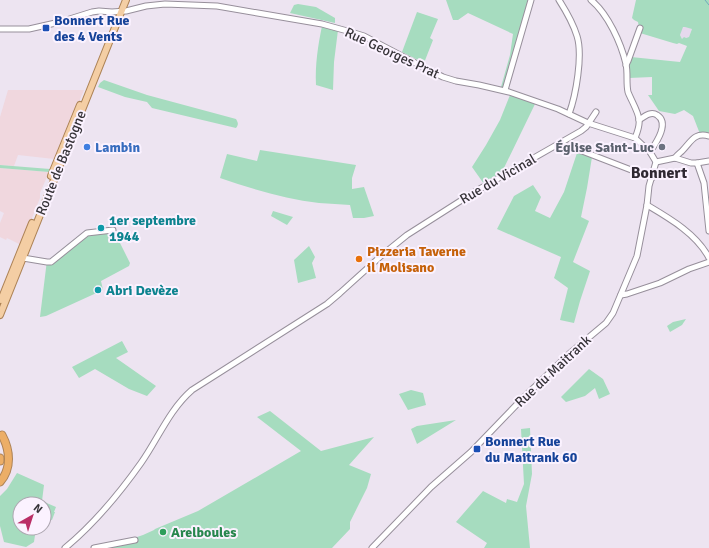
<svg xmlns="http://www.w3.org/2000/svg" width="709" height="548" viewBox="0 0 709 548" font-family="Signika,sans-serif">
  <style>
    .commercial { fill: #f0d7de }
    .built { fill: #e6d9ed }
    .green { fill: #a6dcbf; fill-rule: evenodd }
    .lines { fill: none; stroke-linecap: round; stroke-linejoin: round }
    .stream { stroke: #70aabb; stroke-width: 1 }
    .minor-casing { stroke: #978f9b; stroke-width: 7 }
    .major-casing { stroke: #ad8357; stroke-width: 8 }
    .highway-casing { stroke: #ad8357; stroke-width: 9 }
    .minor { stroke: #fff; stroke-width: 5 }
    .major { stroke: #f4cea4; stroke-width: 6 }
    .highway { stroke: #ecae67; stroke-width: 7 }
    .transit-dot { fill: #1a4fb4; stroke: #fbf2ff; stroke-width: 1.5 }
    .shop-dot { fill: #3f7fe0; stroke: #fbf2ff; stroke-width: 1.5 }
    .worship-dot { fill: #6b7280; stroke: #fbf2ff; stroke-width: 1.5 }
    .culture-dot { fill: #0f9aa8; stroke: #fbf2ff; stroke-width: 1.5 }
    .food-dot { fill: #e8710a; stroke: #fbf2ff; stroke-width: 1.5 }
    .leisure-dot { fill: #2e9e5b; stroke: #fbf2ff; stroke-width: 1.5 }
    .labels { text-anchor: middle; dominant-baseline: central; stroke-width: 4; stroke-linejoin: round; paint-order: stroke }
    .transit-label { font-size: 14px; font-weight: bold; fill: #164399; stroke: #fbf2ff; text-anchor: start }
    .street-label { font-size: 14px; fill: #373439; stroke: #fbf2ff }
    .shop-label { font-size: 14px; font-weight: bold; fill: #366cbe; stroke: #fbf2ff; text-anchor: start }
    .worship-label { font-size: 14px; font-weight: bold; fill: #5b616d; stroke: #fbf2ff; text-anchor: end }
    .culture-label { font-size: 14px; font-weight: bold; fill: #0d838f; stroke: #fbf2ff; text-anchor: start }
    .food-label { font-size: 14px; font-weight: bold; fill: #c56008; stroke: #fbf2ff; text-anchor: start }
    .leisure-label { font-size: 14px; font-weight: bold; fill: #27864d; stroke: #fbf2ff; text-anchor: start }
    .quarter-label { font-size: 16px; font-weight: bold; fill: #2f2832; stroke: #fbf2ff }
  </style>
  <rect width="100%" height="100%" fill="#ede4f1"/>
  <!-- commercial -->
  <g class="commercial">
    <polygon points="8,90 84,90 57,154 54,159 18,155 14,166 0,165 0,117"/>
    <polygon points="0,168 49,172 40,193 40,198 21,245 7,238 6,240 0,237 0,223 4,213 0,211"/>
  </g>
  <!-- built -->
  <polygon class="built" points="685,26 692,29 689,37 682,39 680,35 682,28"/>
  <!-- green -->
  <g class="green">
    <polygon points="446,0 531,0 505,88 501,87 510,55 513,34 468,13 458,20 453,20"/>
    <path d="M636 0H709V134H700L693 116 684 110 675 114 659 111 648 95H652V77L629 78 628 69 631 57 680 62 687 46 679 43 677 44 673 43 640 33 638 22 634 20 632 18ZM683 27H685L692 29 689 37 686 38 684 37 682 39 680 35Z"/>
    <polygon points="298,4 316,7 335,18 335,23 290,13 294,5"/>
    <polygon points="417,12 438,19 430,38 433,40 424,63 402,52"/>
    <path d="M322 26 338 30 334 62 333 90 316 85C315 65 318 45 322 26Z"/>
    <path d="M104 80 147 95 236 119C238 123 239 124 236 128L152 108 147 102 125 97 98 87 100 83Z"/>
    <polygon points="510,95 535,104 502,172 484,184 472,167 486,145 500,120"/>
    <path d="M260 150 356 165 352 178V189L364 187 374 216 364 218H353L350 205C340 204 330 204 319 203 286 199 252 189 220 178L227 154 257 161Z"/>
    <polygon points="577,153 592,157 587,188 581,217 589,221 573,262 590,271 580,301 574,323 560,320 568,288 554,278 561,257 497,229 514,196 533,185 541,197 535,211 550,218 564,192"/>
    <polygon points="0,165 50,169 49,172 0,168"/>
    <polygon points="273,211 293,217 287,225 271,216"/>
    <polygon points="97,227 104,227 104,229 113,229 130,263 129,266 101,281 103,290 46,316 40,317 47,260 49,260 56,254 86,230 97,229"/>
    <polygon points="309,246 315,257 312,263 316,278 298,283 294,260"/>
    <polygon points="686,319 682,325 670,332 667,326 673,322"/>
    <polygon points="122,341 128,352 116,358 156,386 147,396 129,389 95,369 79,378 72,367"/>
    <polygon points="589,369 603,379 610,394 599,399 595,388 585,396 566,402 561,397"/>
    <polygon points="411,390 423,393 426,405 408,410 399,394"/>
    <polygon points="270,411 321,451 374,437 349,465 371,474 367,488 350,522 350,529 332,548 111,548 111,547 118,545 122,542 143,535 154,530 155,529 198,511 301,451 257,417"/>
    <polygon points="456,420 417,444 411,429 417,426"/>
    <polygon points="530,428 532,474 526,506 530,548 484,548 487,543 456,522 483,491 506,503 507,499 517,502 524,484 521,429"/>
    <polygon points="17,473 44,485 42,501 56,507 54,512 55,512 52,520 49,519 44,525 44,504 20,504 20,528 41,528 35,535 34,542 26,547 4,542 0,526 0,496 7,489"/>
  </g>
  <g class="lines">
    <!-- stream -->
    <polyline class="stream" points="705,0 709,5"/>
    <!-- minor casing -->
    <g class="minor-casing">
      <g id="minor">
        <path d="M559 0C566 11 573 23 577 36 583 55 576 95 569 114"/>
        <path d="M591 0C608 14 621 43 626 64 628 73 626 83 628 92 631 100 639 113 639 120 640 126 637 133 635 138"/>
        <polyline points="0,29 29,29 60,22 92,12 99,11 112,12 126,11 146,6 165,4 217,6 322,24 351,32 364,36 423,67 443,77 456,81 479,85 509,92 558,109 588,123 635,138 650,152 656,162 649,186 647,205 637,256 613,313 606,323 569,354 523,398 471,452 431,487 372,548"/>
        <polyline points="626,65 628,61 640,28"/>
        <polyline points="505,90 531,0"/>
        <path d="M639 120C645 116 651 111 657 115 670 123 656 143 650 152"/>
        <polyline points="561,142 564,145 569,148 582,151 652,178"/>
        <path d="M675 158C677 155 680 153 682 151 691 142 694 132 709 136"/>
        <polyline points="656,162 675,158 691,163 697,163 709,161"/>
        <polyline points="697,163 704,183 709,231"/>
        <path d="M647 205C669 218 697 234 709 258"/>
        <polyline points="23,258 47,262 51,262 87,233 113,230"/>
        <polyline points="621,295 627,294 660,283 689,269 709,262"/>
        <path d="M65 548C94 524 119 494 141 463 158 439 169 410 192 390L327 304 340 293 381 256 407 235 476 191 581 131 586 127 596 112"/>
        <polyline points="94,548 135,540"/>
      </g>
    </g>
    <!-- major casing -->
    <g class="major-casing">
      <g id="major">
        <polyline points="51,176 80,105"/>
        <polyline points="1,300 32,223"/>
        <polyline points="0,315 126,0"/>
      </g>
    </g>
    <!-- highway casing -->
    <g class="highway-casing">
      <g id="highway">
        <polyline points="0,458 0,461"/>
        <path d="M0 482C12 468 10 450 2 435"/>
      </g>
    </g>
    <!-- minor -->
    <use href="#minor" class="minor"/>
    <!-- major -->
    <use href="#major" class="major"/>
    <!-- highway -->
    <use href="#highway" class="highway"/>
  </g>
  <!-- markers -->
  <g class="transit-dot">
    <rect x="42" y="24" width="8" height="8" rx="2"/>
    <rect x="473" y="445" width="8" height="8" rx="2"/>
  </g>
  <circle class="shop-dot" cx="87" cy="147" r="4"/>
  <circle class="worship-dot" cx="662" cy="147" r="4"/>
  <g class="culture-dot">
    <circle cx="101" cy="228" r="4"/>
    <circle cx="98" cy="290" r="4"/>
  </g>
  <circle class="food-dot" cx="359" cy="259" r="4"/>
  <circle class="leisure-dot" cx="163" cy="532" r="4"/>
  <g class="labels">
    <!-- transit labels -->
    <g class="transit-label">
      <text x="54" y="20">Bonnert Rue<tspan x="54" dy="16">des 4 Vents</tspan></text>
      <text x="485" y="441">Bonnert Rue<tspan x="485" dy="16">du Maitrank 60</tspan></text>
    </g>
    <!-- street labels -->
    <g class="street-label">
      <text transform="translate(392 53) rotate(25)">Rue Georges Prat</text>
      <text transform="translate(61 163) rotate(-68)">Route de Bastogne</text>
      <text transform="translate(498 179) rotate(-30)">Rue du Vicinal</text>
      <text transform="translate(553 371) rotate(-43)">Rue du Maitrank</text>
    </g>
    <!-- shop labels -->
    <g class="shop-label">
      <text x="95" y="147">Lambin</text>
    </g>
    <!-- worship labels -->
    <g class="worship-label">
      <text x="654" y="147">Église Saint-Luc</text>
    </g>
    <!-- culture labels -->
    <g class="culture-label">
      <text x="109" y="220">1er septembre<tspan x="109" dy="16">1944</tspan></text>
      <text x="106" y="290">Abri Devèze</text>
    </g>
    <!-- food labels -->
    <g class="food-label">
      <text x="367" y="251">Pizzeria Taverne<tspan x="367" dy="16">il Molisano</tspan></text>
    </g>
    <!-- leisure labels -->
    <g class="leisure-label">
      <text x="171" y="532">Arelboules</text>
    </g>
    <!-- quarter labels -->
    <g class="quarter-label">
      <text x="659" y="173">Bonnert</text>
    </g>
  </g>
  <!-- north arrow -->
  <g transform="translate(32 516) rotate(39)"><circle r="19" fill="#fbf2ff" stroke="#ada6b0"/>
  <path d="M0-3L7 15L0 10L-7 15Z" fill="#ba2e66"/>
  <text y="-6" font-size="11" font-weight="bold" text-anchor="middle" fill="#373439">N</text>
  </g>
</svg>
